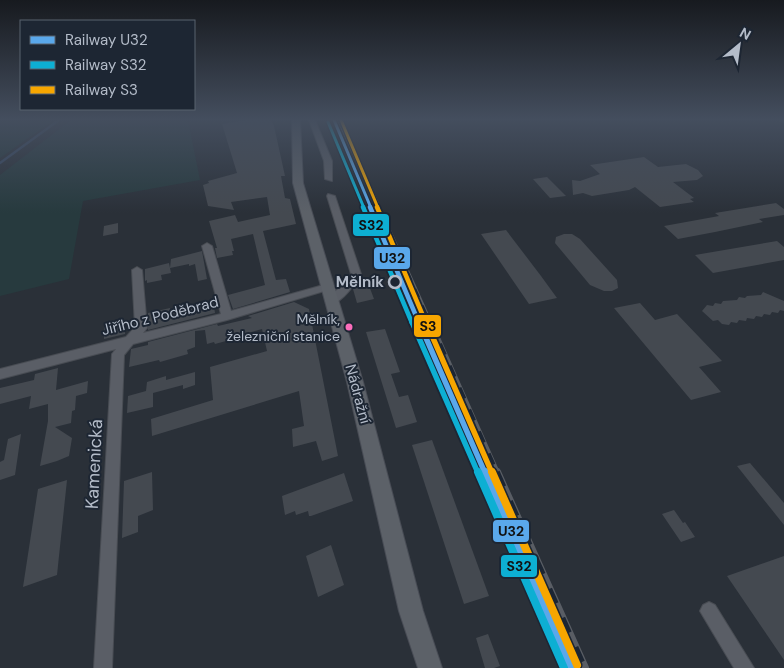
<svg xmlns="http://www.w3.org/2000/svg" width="784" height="668" viewBox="0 0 784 668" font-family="'DM Sans',sans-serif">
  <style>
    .green { fill: #273a3e }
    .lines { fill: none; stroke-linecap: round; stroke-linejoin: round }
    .stream { stroke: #384963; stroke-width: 2.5 }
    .building { fill: #444950 }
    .minor-casing { stroke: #484c53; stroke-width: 2 }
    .major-casing { stroke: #484c55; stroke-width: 2 }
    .minor { fill: #5a5e66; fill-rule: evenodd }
    .major { fill: #5c6168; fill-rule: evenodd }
    .rail-far3-casing { stroke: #595d64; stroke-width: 4 }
    .rail-far2-casing { stroke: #595d64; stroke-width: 5 }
    .rail-far1-casing { stroke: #595d64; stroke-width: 6 }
    .rail-casing { stroke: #595d64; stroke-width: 8 }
    .rail-far3 { stroke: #1d2633; stroke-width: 2.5; stroke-dasharray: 8; stroke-linecap: butt }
    .rail-far2 { stroke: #1d2633; stroke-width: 3; stroke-dasharray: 9; stroke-linecap: butt }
    .rail-far1 { stroke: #1d2633; stroke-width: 4.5; stroke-dasharray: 12; stroke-linecap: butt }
    .rail { stroke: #1d2633; stroke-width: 5.5; stroke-dasharray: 16; stroke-linecap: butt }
    .rail-1-far3-casing { stroke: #1d2633; stroke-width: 5.5 }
    .rail-1-far2-casing { stroke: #1d2633; stroke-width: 8 }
    .rail-1-far1-casing { stroke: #1d2633; stroke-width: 9 }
    .rail-1-casing { stroke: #1d2633; stroke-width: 11 }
    .rail-2-far3-casing { stroke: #1d2633; stroke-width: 5.5 }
    .rail-2-far2-casing { stroke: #1d2633; stroke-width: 8 }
    .rail-2-far1-casing { stroke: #1d2633; stroke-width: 9 }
    .rail-2-casing { stroke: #1d2633; stroke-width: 11 }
    .rail-3-far3-casing { stroke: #1d2633; stroke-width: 5.5 }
    .rail-3-far2-casing { stroke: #1d2633; stroke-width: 8 }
    .rail-3-far1-casing { stroke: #1d2633; stroke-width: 9 }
    .rail-3-casing { stroke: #1d2633; stroke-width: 11 }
    .rail-1-far3 { stroke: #5aa8eb; stroke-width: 3 }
    .rail-1-far2 { stroke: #5aa8eb; stroke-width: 4.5 }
    .rail-1-far1 { stroke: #5aa8eb; stroke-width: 5.5 }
    .rail-1 { stroke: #5aa8eb; stroke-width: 8 }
    .rail-2-far3 { stroke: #0dafd3; stroke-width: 3 }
    .rail-2-far2 { stroke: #0dafd3; stroke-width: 4.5 }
    .rail-2-far1 { stroke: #0dafd3; stroke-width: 5.5 }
    .rail-2 { stroke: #0dafd3; stroke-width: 8 }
    .rail-3-far3 { stroke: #f7a600; stroke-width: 3 }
    .rail-3-far2 { stroke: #f7a600; stroke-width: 4.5 }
    .rail-3-far1 { stroke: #f7a600; stroke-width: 5.5 }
    .rail-3 { stroke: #f7a600; stroke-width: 8 }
    .stop-dot { fill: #1d2633; stroke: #b4bcc9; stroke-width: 2.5 }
    .bus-dot { fill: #fb6dba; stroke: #1d2633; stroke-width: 2 }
    .labels { text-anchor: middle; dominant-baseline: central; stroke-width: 4; stroke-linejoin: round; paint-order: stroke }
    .bus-label { font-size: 14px; fill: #b4bcc9; stroke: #1d2633; text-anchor: end }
    .stop-label { font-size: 15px; font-weight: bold; fill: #b4bcc9; stroke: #1d2633; text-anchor: end }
    .street-label { font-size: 15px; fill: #b4bcc9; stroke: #1d2633 }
    .near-street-label { font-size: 18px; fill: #b4bcc9; stroke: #1d2633 }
    .line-badge { stroke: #1d2633; stroke-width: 2 }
    .pale-badge-label { font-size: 14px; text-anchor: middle; font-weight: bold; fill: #111 }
  </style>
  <rect width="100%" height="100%" fill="#2a3038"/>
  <!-- green -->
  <g class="green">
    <polygon points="0,120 54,120 0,158"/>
    <polygon points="71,120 188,120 200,180 83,201 69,279 0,296 0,175"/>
  </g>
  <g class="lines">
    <!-- stream -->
    <polyline class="stream" points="0,163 59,120"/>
  </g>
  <!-- building -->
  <g class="building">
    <polygon points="247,120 271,120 274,126 285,176 281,176 285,198 290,199 296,224 263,231 276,280 286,279 290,292 233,309 228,295 265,285 253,234 231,239 234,251 232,251 233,255 217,258 215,248 217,248 209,221 235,215 238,222 270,215 267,197 231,202 234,210 208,206 203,185 209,183 208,181 237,173 222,124"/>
    <polygon points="644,157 658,167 686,164 698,170 703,176 697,180 673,182 694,198 690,199 694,202 660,207 635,187 629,190 592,196 583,193 573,195 572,180 580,181 600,174 590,165"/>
    <polygon points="547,177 566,196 550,198 533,179"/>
    <polygon points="776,203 784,209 784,215 759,219 763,222 715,232 678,239 664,226 719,216 715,213"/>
    <polygon points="118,223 118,233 103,236 104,226"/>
    <polygon points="506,230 541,276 557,298 529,304 481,234"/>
    <polygon points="564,234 572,234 580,239 617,280 618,288 612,291 604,291 590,285 555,243 556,237"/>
    <polygon points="777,241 784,247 784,260 713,273 695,255"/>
    <polygon points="202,251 207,279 198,281 195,264 189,266 189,264 170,268 171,273 161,275 162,280 147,283 147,280 145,281 145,269 169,263 170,268 171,259"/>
    <polygon points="368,283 374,299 357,303 353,289 356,285"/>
    <polygon points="763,292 784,301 784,311 780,310 778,313 772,312 770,315 764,314 762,317 756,316 754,319 747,318 746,321 739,320 737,323 731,322 729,325 722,324 718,320 713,321 702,311 707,305 713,306 715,303 721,304 723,301 737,300 739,297 745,298 747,296 761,295"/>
    <polygon points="213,300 215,313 148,330 148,313 170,308 170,311"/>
    <polygon points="294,302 309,309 338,456 322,461 316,441 293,447 292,429 304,426 299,391 152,436 151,419 213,400 210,367 267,351 262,329 226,339 226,341 215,344 214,342 207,344 205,330 195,331 195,347 187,350 188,354 160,362 159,360 129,367 131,349 148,345 148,342 217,324 218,326 252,318 248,316"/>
    <polygon points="640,303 655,320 677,314 722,361 699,367 721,392 691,400 614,308"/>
    <polygon points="125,322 125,334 104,339 104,327"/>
    <polygon points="385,329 400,372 391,374 399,397 408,395 417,422 396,428 366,332"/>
    <polygon points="58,368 56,390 88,381 87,393 76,396 75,410 72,411 71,423 55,427 72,438 69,456 57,461 40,466 48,421 48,404 29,409 31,396 0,404 0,388 34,380 35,374"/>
    <polygon points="195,372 195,385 183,389 183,385 153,393 153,407 127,413 128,396 146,391 147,382 166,376 166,380"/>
    <polygon points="21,434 15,475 0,480 0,462 4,460 8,439"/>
    <polygon points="432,440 489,596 464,604 412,445"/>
    <polygon points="750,463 784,503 784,525 737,466"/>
    <polygon points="152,472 153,510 138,516 138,532 122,538 124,481"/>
    <polygon points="344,473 353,501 311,516 309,516 308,511 296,515 295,511 285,515 282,496"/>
    <polygon points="67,480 57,575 23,587 38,489"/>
    <polygon points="674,510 683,523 685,522 695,537 681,542 662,514"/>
    <polygon points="331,545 344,585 318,597 306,556"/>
    <polygon points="784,556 784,660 727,576"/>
    <polygon points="488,634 500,666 494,668 485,668 476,638"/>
  </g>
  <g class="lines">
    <!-- minor casing -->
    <g class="minor-casing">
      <g id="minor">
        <polygon points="309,120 315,120 332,161 332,181 325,179 324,161"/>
        <polygon points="779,120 784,120 784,122 780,121"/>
        <path d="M328 194 335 196 361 274C354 285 344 300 331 305L326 301 327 298 343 285 351 274 327 196Z"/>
        <polygon points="207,243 212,246 231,311 327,284 332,287 331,289 227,320 133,344 124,355 112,668 94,668 112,354 116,349 0,379 0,369 126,337 135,327 132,270 137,267 142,270 147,328 143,333 221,314 202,246"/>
        <polygon points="709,602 715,605 754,668 734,668 700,611 703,605"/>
      </g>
    </g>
    <!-- major casing -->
    <g class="major-casing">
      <polygon id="major" points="292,120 300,120 303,183 363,382 423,611 442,668 418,668 399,611 347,382 293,183"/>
    </g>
    <!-- minor -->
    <use href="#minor" class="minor"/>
    <!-- major -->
    <use href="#major" class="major"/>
    <!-- rail-far3 casing -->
    <g class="rail-far3-casing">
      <polyline id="rail-far3" points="339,120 379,208"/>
    </g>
    <!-- rail-far2 casing -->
    <g class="rail-far2-casing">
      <polyline id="rail-far2" points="378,207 430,323"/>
    </g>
    <!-- rail-far1 casing -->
    <g class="rail-far1-casing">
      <polyline id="rail-far1" points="430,322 497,473"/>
    </g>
    <!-- rail casing -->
    <g class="rail-casing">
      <polyline id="rail" points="497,472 585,668"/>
    </g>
    <!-- rail-far3 -->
    <use href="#rail-far3" class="rail-far3"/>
    <!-- rail-far2 -->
    <use href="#rail-far2" class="rail-far2"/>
    <!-- rail-far1 -->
    <use href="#rail-far1" class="rail-far1"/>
    <!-- rail -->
    <use href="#rail" class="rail"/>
    <!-- rail-1-far3 casing -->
    <g class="rail-1-far3-casing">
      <polyline id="rail-1-far3" points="334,120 371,208"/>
    </g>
    <!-- rail-1-far2 casing -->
    <g class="rail-1-far2-casing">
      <polyline id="rail-1-far2" points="370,207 419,323"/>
    </g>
    <!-- rail-1-far1 casing -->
    <g class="rail-1-far1-casing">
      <polyline id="rail-1-far1" points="419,322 485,473"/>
    </g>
    <!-- rail-1 casing -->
    <g class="rail-1-casing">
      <polyline id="rail-1" points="485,472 571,668"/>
    </g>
    <!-- rail-2-far3 casing -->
    <g class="rail-2-far3-casing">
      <polyline id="rail-2-far3" points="328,122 364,208"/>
    </g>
    <!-- rail-2-far2 casing -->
    <g class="rail-2-far2-casing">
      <polyline id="rail-2-far2" points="363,207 412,323"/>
    </g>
    <!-- rail-2-far1 casing -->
    <g class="rail-2-far1-casing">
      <polyline id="rail-2-far1" points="412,322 478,473"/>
    </g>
    <!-- rail-2 casing -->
    <g class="rail-2-casing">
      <polyline id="rail-2" points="478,472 564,668"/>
    </g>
    <!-- rail-3-far3 casing -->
    <g class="rail-3-far3-casing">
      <polyline id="rail-3-far3" points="341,120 378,208"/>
    </g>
    <!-- rail-3-far2 casing -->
    <g class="rail-3-far2-casing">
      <polyline id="rail-3-far2" points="377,207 426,323"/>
    </g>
    <!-- rail-3-far1 casing -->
    <g class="rail-3-far1-casing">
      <polyline id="rail-3-far1" points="426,322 492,473"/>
    </g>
    <!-- rail-3 casing -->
    <g class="rail-3-casing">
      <polyline id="rail-3" points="492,472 577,665"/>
    </g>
    <!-- rail-1-far3 -->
    <use href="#rail-1-far3" class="rail-1-far3"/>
    <!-- rail-1-far2 -->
    <use href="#rail-1-far2" class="rail-1-far2"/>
    <!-- rail-1-far1 -->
    <use href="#rail-1-far1" class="rail-1-far1"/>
    <!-- rail-1 -->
    <use href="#rail-1" class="rail-1"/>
    <!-- rail-2-far3 -->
    <use href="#rail-2-far3" class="rail-2-far3"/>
    <!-- rail-2-far2 -->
    <use href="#rail-2-far2" class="rail-2-far2"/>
    <!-- rail-2-far1 -->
    <use href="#rail-2-far1" class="rail-2-far1"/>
    <!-- rail-2 -->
    <use href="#rail-2" class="rail-2"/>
    <!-- rail-3-far3 -->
    <use href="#rail-3-far3" class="rail-3-far3"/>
    <!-- rail-3-far2 -->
    <use href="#rail-3-far2" class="rail-3-far2"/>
    <!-- rail-3-far1 -->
    <use href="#rail-3-far1" class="rail-3-far1"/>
    <!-- rail-3 -->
    <use href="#rail-3" class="rail-3"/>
  </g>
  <!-- sky -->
  <linearGradient id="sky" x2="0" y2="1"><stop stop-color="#171a1f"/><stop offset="0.56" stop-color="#444e5e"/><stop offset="1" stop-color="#444e5e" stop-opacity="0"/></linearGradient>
  <rect width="784" height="213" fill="url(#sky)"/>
  <!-- markers -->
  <circle class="stop-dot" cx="395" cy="282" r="6"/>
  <circle class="bus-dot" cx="349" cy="327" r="4.5"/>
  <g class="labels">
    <!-- bus labels -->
    <g class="bus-label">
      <text x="340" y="319">Mělník,<tspan x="340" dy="17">železniční stanice</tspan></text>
    </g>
    <!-- stop labels -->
    <g class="stop-label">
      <text x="384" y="282">Mělník</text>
    </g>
    <!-- street labels -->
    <g class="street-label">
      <text transform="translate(160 316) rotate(-14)">Jiřího z Poděbrad</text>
      <text transform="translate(358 394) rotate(75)">Nádražní</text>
    </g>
    <!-- near-street labels -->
    <g class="near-street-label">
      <text transform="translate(94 464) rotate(-87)">Kamenická</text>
    </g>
  </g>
  <g class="line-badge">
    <rect x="352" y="213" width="38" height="24" rx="5" fill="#0dafd3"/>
    <rect x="373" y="246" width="38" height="24" rx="5" fill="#5aa8eb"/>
    <rect x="413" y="314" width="29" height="24" rx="5" fill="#f7a600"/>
    <rect x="492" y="519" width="38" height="24" rx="5" fill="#5aa8eb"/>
    <rect x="500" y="554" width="38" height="24" rx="5" fill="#0dafd3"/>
  </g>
  <g class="pale-badge-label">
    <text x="371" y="230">S32</text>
    <text x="392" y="263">U32</text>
    <text x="428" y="331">S3</text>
    <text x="511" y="536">U32</text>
    <text x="519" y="571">S32</text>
  </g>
  <!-- legend -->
  <rect x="20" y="20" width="175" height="90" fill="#1d2633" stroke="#59626f"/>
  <rect x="30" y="36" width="25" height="8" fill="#5aa8eb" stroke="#59626f"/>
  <text x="65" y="45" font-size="15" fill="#b4bcc9">Railway U32</text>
  <rect x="30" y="61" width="25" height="8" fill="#0dafd3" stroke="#59626f"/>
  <text x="65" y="70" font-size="15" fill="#b4bcc9">Railway S32</text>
  <rect x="30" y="86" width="25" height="8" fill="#f7a600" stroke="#59626f"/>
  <text x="65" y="95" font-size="15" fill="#b4bcc9">Railway S3</text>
  <!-- north arrow -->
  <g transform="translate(739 45) rotate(29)" stroke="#1d2633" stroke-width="4" paint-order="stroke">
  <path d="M0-4L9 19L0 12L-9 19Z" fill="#b4bcc9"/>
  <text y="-8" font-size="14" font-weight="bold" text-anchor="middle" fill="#b4bcc9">N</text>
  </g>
</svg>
